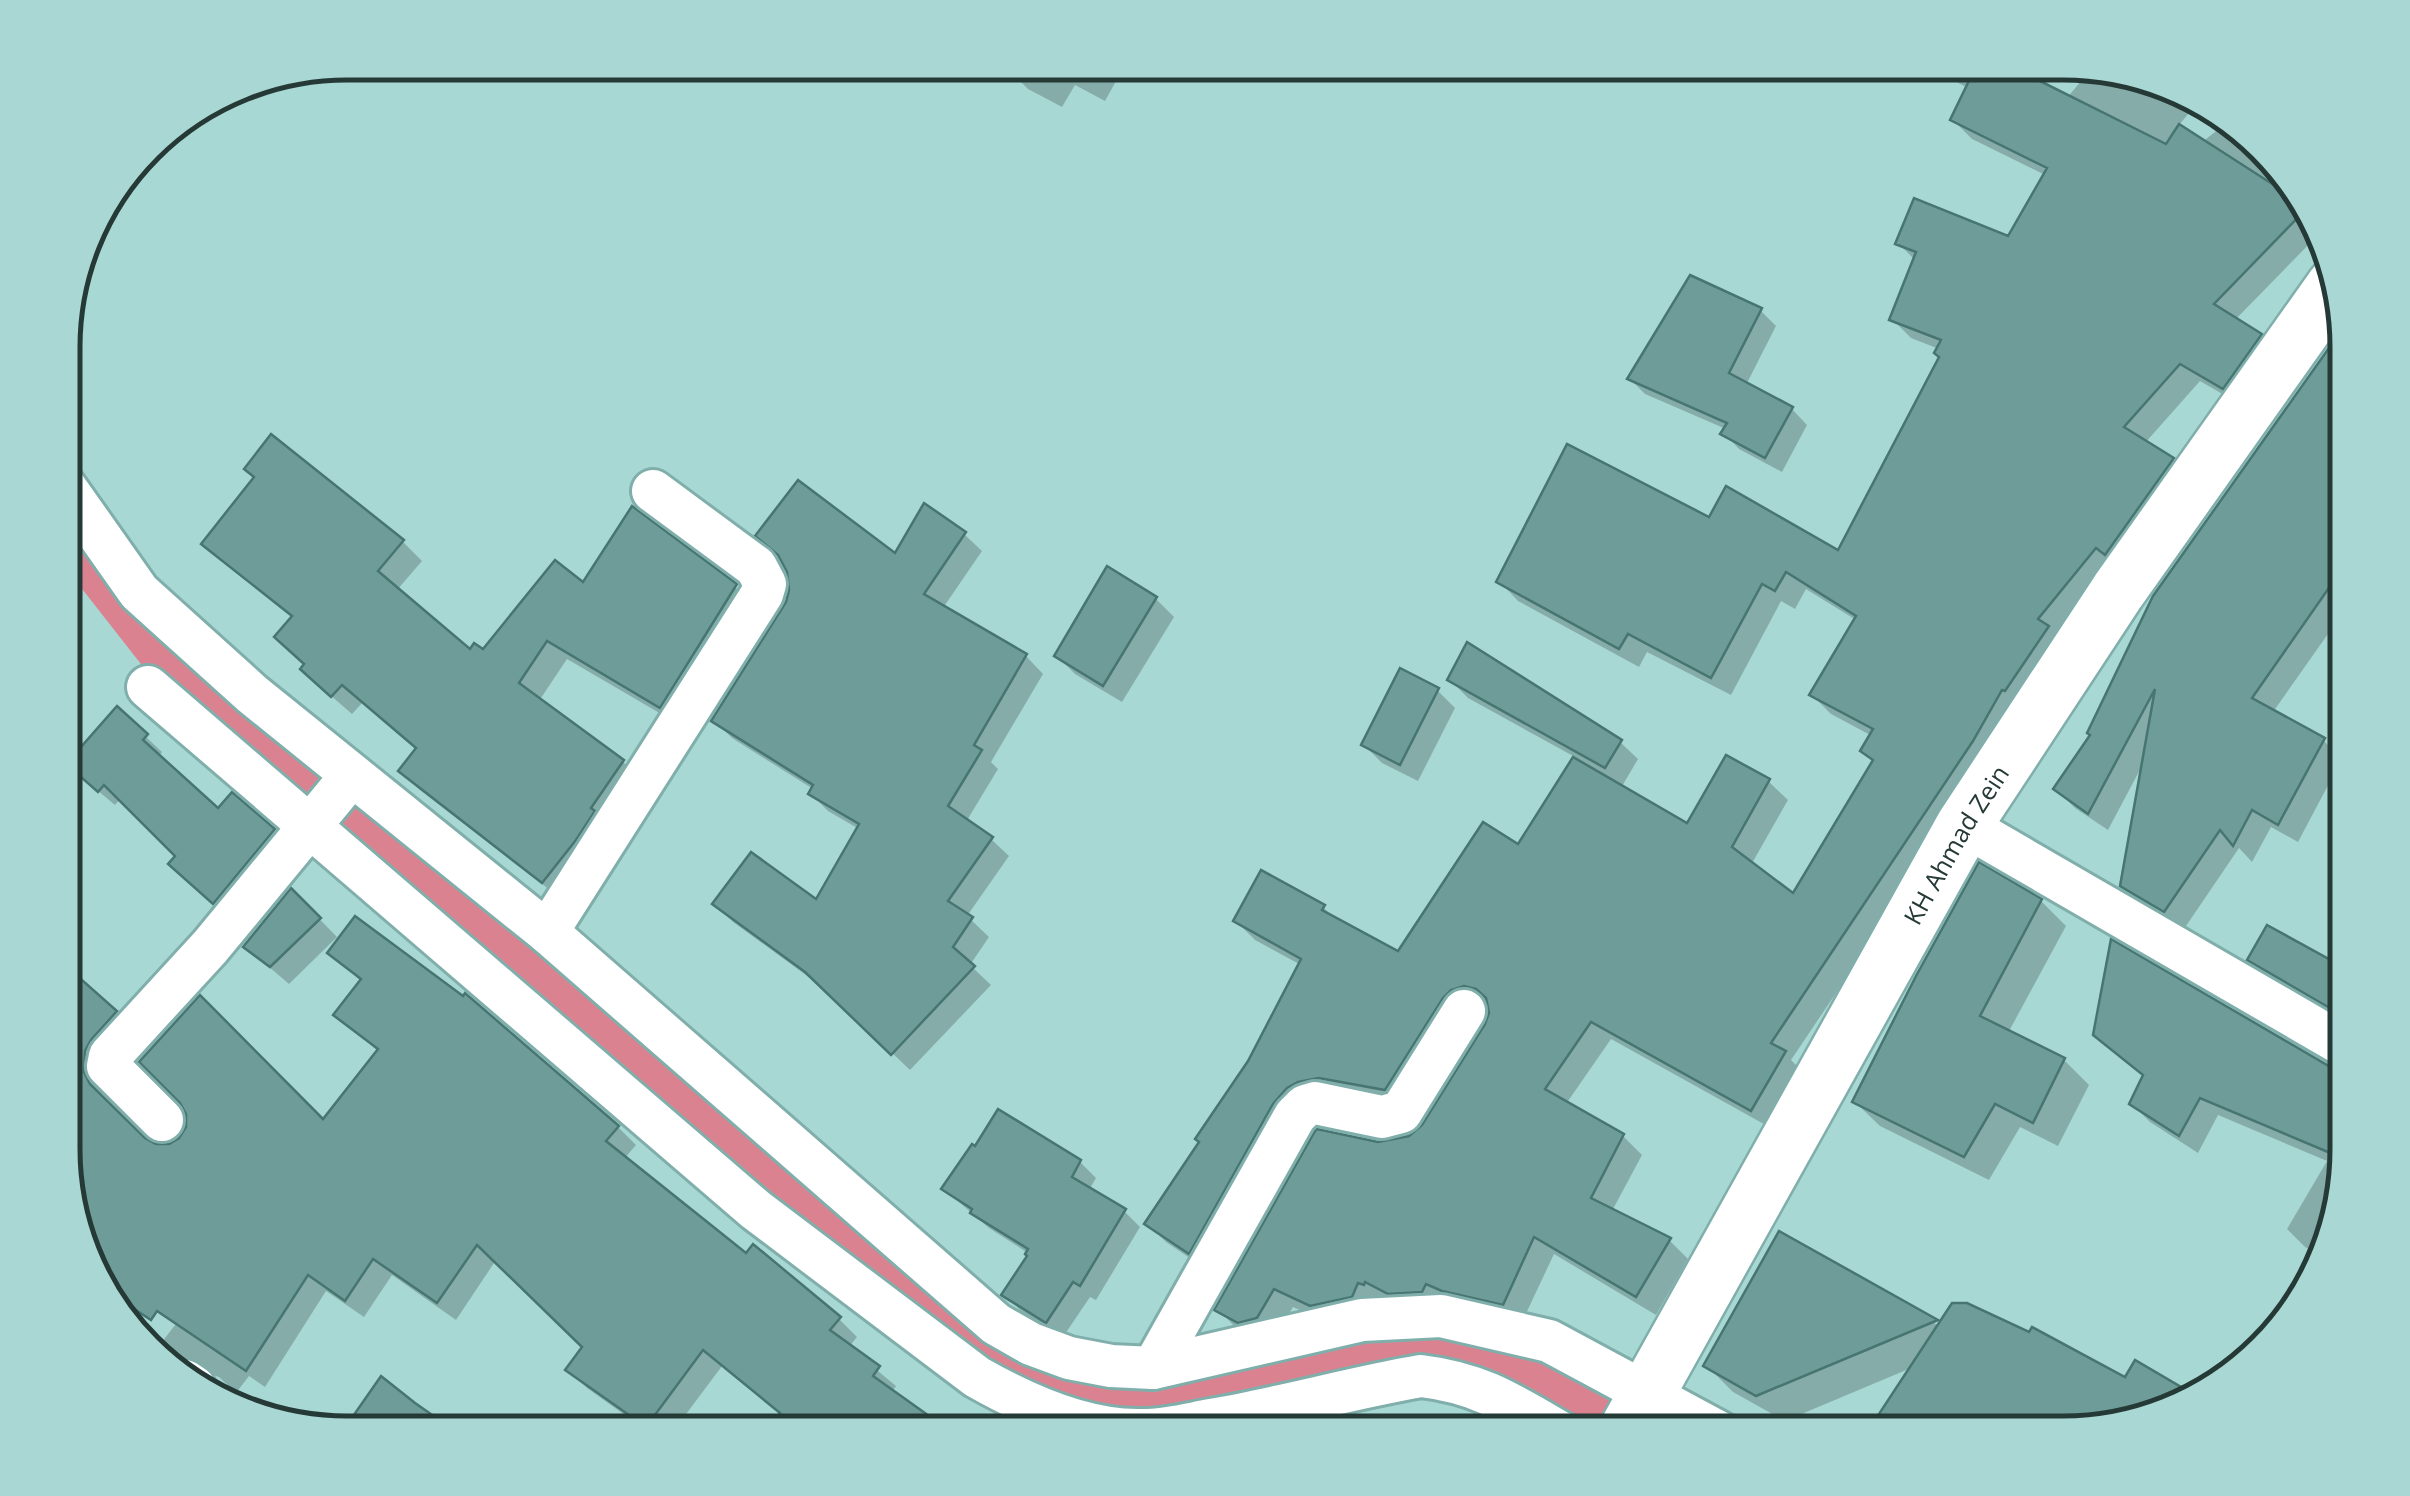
<svg xmlns="http://www.w3.org/2000/svg" width="2410" height="1496" viewBox="0 0 2410 1496" font-family="'Open Sans',sans-serif">
  <style>
    .shadow { fill: #0003 }
    .lines { fill: none; stroke-linecap: round; stroke-linejoin: round }
    .canal { stroke: #db8290; stroke-width: 52 }
    .building { fill: #6e9d99; stroke: #477571; stroke-width: 2.5 }
    .street-casing { stroke: #80afab; stroke-width: 48 }
    .secondary-casing { stroke: #80afab; stroke-width: 60 }
    .street { stroke: #fff; stroke-width: 42 }
    .secondary { stroke: #fff; stroke-width: 55 }
    .labels { text-anchor: middle; dominant-baseline: central; stroke-width: 8; stroke-linejoin: round; paint-order: stroke }
    .street-label { font-size: 25px; fill: #253937; stroke: #b4e5e1 }
    .rim { fill: none; stroke: #253937; stroke-width: 5 }
  </style>
  <rect width="100%" height="100%" fill="#a8d8d4"/>
  <!-- shadow -->
  <g class="shadow">
    <polygon points="1015,63 1126,63 1105,101 1075,85 1062,107 1028,89 1010,71"/>
    <polygon points="1927,63 2014,63 2013,71 2067,98 2090,70 2197,103 2099,224 2230,120 2309,204 2318,235 2235,320 2260,336 2279,355 2243,406 2200,381 2145,443 2172,460 2191,479 1992,761 1791,1060 1803,1072 1771,1128 1611,1039 1566,1104 1623,1136 1642,1155 1612,1211 1669,1240 1688,1259 1656,1315 1554,1254 1522,1322 1331,1324 1293,1307 1276,1337 1237,1329 1218,1309 1388,1144 1408,1138 1424,1127 1488,1024 1490,1006 1471,1008 1405,1108 1318,1100 1209,1271 1166,1242 1147,1223 1250,1062 1301,965 1255,940 1236,921 1323,907 1337,921 1398,955 1519,848 1575,757 1468,698 1450,680 1620,742 1638,759 1621,788 1688,826 1768,781 1788,800 1751,865 1793,897 1875,762 1863,750 1872,736 1831,714 1812,695 1856,620 1806,589 1795,609 1781,601 1731,695 1647,652 1639,667 1518,601 1499,581 1710,520 1839,553 1942,357 1939,349 1911,338 1892,319 1915,260 1898,243 2009,239 2045,175 1972,139 1953,120 1968,88 1937,72"/>
    <polygon points="1760,310 1776,326 1746,385 1792,409 1807,425 1782,472 1739,449 1724,433 1726,429 1645,394 1630,379"/>
    <polygon points="2347,327 2347,607 2273,712 2323,740 2342,759 2298,842 2271,827 2252,862 2239,848 2184,929 2142,905 2123,886 2143,764 2108,830 2075,808 2056,789 2093,736 2157,598"/>
    <polygon points="271,437 403,542 422,561 397,590 470,653 484,652 584,585 632,510 736,588 755,607 680,725 567,659 539,701 623,762 642,781 563,900 420,790 401,771 418,750 363,702 352,714 322,688 307,665 294,618 205,544 257,478"/>
    <polygon points="964,534 982,551 943,608 1026,656 1043,674 991,762 998,769 966,822 991,839 1009,856 967,916 989,937 970,965 991,985 910,1070 825,989 733,922 715,904 817,903 859,829 828,811 811,794 813,789 732,738 714,720 896,557"/>
    <polygon points="1156,599 1174,617 1122,702 1075,674 1057,656"/>
    <polygon points="1437,690 1455,708 1418,781 1382,763 1364,745"/>
    <polygon points="117,710 162,752 158,757 218,811 273,831 289,847 230,918 187,879 178,856 121,798 115,805 85,780"/>
    <polygon points="1980,866 2041,901 2066,926 2008,1033 2064,1060 2089,1085 2058,1146 2020,1127 1989,1180 1880,1126 1855,1102"/>
    <polygon points="292,891 337,937 289,984 246,947"/>
    <polygon points="2347,950 2347,1024 2268,978 2250,960 2336,966"/>
    <polygon points="330,953 618,1127 636,1145 624,1159 746,1256 839,1319 857,1337 849,1347 896,1386 892,1392 943,1433 768,1433 781,1415 722,1366 672,1433 650,1433 587,1388 569,1370 585,1347 496,1260 456,1320 392,1275 364,1317 326,1291 265,1387 249,1376 236,1393 219,1377 205,1373 186,1382 155,1351 260,1215 241,1198 124,1320 110,1306 65,1185 65,997 79,981 134,1031 101,1080 102,1095 146,1141 156,1147 170,1146 181,1140 188,1128 323,1122 379,1052 337,1015 362,982"/>
    <polygon points="2096,1035 2347,1074 2347,1167 2318,1254 2305,1247 2287,1229 2327,1161 2218,1115 2198,1153 2150,1122 2132,1104 2145,1077"/>
    <polygon points="1080,1162 1096,1178 1089,1190 1124,1211 1140,1227 1096,1300 1090,1297 1063,1337 1020,1310 1004,1294 1030,1256 1028,1253 989,1228 944,1189"/>
    <polygon points="1780,1234 1941,1327 1958,1302 2126,1381 2136,1363 2195,1398 2081,1433 1865,1433 1911,1368 1785,1421 1733,1392 1706,1365"/>
    <polygon points="381,1380 452,1433 344,1433"/>
    <polygon points="1475,1418 1503,1433 1468,1433"/>
  </g>
  <g class="lines">
    <!-- canal -->
    <polyline class="canal" points="65,525 170,659 1011,1370 1104,1403 1180,1399 1291,1367 1428,1352 1550,1384 1645,1433"/>
  </g>
  <!-- building -->
  <g class="building">
    <polygon points="1978,62 2002,62 2166,144 2179,124 2308,207 2214,304 2262,334 2223,389 2180,364 2124,427 2174,458 2105,555 2096,548 2038,619 2049,626 2005,691 2002,690 1973,741 1771,1043 1786,1051 1751,1111 1591,1022 1545,1089 1624,1134 1591,1198 1671,1238 1636,1297 1534,1237 1503,1305 1442,1291 1426,1284 1422,1292 1388,1294 1365,1282 1364,1285 1358,1283 1352,1297 1310,1306 1274,1289 1257,1318 1238,1323 1214,1310 1315,1131 1317,1129 1378,1142 1409,1136 1422,1125 1485,1024 1489,1013 1486,998 1476,989 1464,986 1451,990 1443,998 1385,1090 1319,1078 1298,1082 1287,1088 1273,1104 1189,1254 1144,1224 1199,1142 1195,1139 1248,1061 1301,959 1233,921 1261,870 1325,905 1322,910 1398,951 1483,822 1518,844 1573,757 1687,823 1726,755 1770,779 1732,847 1793,893 1873,760 1860,751 1873,729 1809,695 1856,616 1786,572 1775,591 1762,584 1711,678 1628,634 1619,649 1496,582 1567,444 1709,517 1726,486 1838,550 1939,357 1934,353 1941,340 1889,320 1916,252 1895,244 1914,198 2008,236 2047,168 1950,120"/>
    <polygon points="1690,275 1762,308 1729,373 1793,407 1765,458 1720,434 1727,423 1627,379"/>
    <polygon points="2346,324 2347,562 2252,698 2325,738 2278,825 2252,810 2233,846 2220,830 2164,912 2120,886 2155,689 2088,814 2053,789 2090,735 2087,733 2153,596"/>
    <polygon points="271,434 404,540 378,571 470,649 474,643 483,649 555,560 583,582 632,506 737,584 660,708 547,641 519,683 624,760 591,808 595,811 576,840 542,883 398,771 416,748 342,685 331,697 300,669 304,664 274,637 292,616 201,544 254,477 244,469"/>
    <polygon points="798,480 895,553 924,503 966,532 924,594 1027,654 974,745 982,750 948,806 993,837 948,901 973,917 953,947 975,966 891,1055 805,972 712,904 751,852 816,899 859,824 808,794 813,785 711,721 786,602 789,590 787,572 778,555 755,536"/>
    <polygon points="1107,566 1157,597 1103,686 1054,656"/>
    <polygon points="1467,642 1622,740 1605,768 1447,680"/>
    <polygon points="1400,668 1439,688 1400,765 1361,745"/>
    <polygon points="117,706 148,734 143,740 218,808 232,792 275,829 213,904 168,864 175,856 104,785 98,792 66,764"/>
    <polygon points="1979,862 2042,899 1980,1016 2065,1058 2033,1123 1995,1104 1964,1157 1852,1102 1916,976"/>
    <polygon points="291,888 321,918 270,967 243,947"/>
    <polygon points="355,916 463,996 465,993 619,1126 606,1141 746,1253 753,1244 841,1317 830,1330 880,1366 873,1376 953,1433 765,1433 780,1413 703,1350 646,1427 565,1370 582,1347 477,1245 437,1303 373,1259 345,1301 308,1275 246,1371 157,1311 151,1320 104,1289 65,1185 65,965 117,1011 91,1040 85,1051 84,1072 90,1084 145,1138 156,1144 169,1144 179,1138 186,1127 186,1114 180,1103 139,1062 200,995 323,1119 378,1049 333,1015 361,979 327,953"/>
    <polygon points="2267,925 2347,969 2347,1018 2247,960"/>
    <polygon points="2111,939 2334,1069 2347,1072 2347,1160 2200,1098 2179,1136 2129,1104 2143,1075 2093,1035"/>
    <polygon points="998,1109 1081,1160 1072,1177 1126,1209 1080,1286 1073,1282 1046,1323 1001,1295 1027,1256 1025,1254 1028,1249 970,1213 972,1209 941,1189 972,1144 975,1146"/>
    <polygon points="1779,1231 1938,1320 1756,1396 1703,1366"/>
    <polygon points="1952,1303 1967,1303 2029,1332 2032,1327 2125,1377 2135,1360 2198,1397 2081,1433 1897,1433 1875,1420"/>
    <polygon points="381,1376 415,1403 458,1433 342,1432"/>
  </g>
  <g class="lines">
    <!-- street casing -->
    <g class="street-casing">
      <g id="street">
        <polyline points="65,487 139,592 252,694 547,932 996,1324 1031,1344 1069,1358 1111,1366 1153,1368 1362,1320 1441,1316 1549,1341 1720,1433"/>
        <path d="M148 687 756 1210 977 1377C1026 1405 1086 1432 1143 1430 1166 1430 1189 1424 1211 1420 1282 1408 1351 1388 1421 1376 1480 1383 1511 1404 1561 1433"/>
        <polyline points="1964,825 2347,1047"/>
        <polyline points="547,932 762,594 765,584 756,567 653,491"/>
        <polyline points="162,1120 108,1066 110,1056 210,947 352,775"/>
        <polyline points="1153,1368 1295,1116 1305,1106 1315,1103 1382,1117 1401,1112 1464,1011"/>
        <polyline points="185,1381 194,1387"/>
      </g>
    </g>
    <!-- secondary casing -->
    <g class="secondary-casing">
      <g id="secondary">
        <path id="s1" d="M1625 1433 1964 825 2118 591 2334 286"/>
      </g>
    </g>
    <!-- street -->
    <use href="#street" class="street"/>
    <!-- secondary -->
    <use href="#secondary" class="secondary"/>
  </g>
  <g class="labels">
    <!-- street labels -->
    <g class="street-label">
      <text stroke="none"><textPath href="#s1" startOffset="675">KH Ahmad Zein</textPath></text>
    </g>
  </g>
  <!-- crop -->
  <path d="M0 0H2410V1496H0ZM347 80H2063A267 267 0 0 1 2330 347V1149A267 267 0 0 1 2063 1416H347A267 267 0 0 1 80 1149V347A267 267 0 0 1 347 80Z" fill="#a9d7d3" fill-rule="evenodd"/>
  <path class="rim" d="M347 80H2063A267 267 0 0 1 2330 347V1149A267 267 0 0 1 2063 1416H347A267 267 0 0 1 80 1149V347A267 267 0 0 1 347 80Z"/>
</svg>
